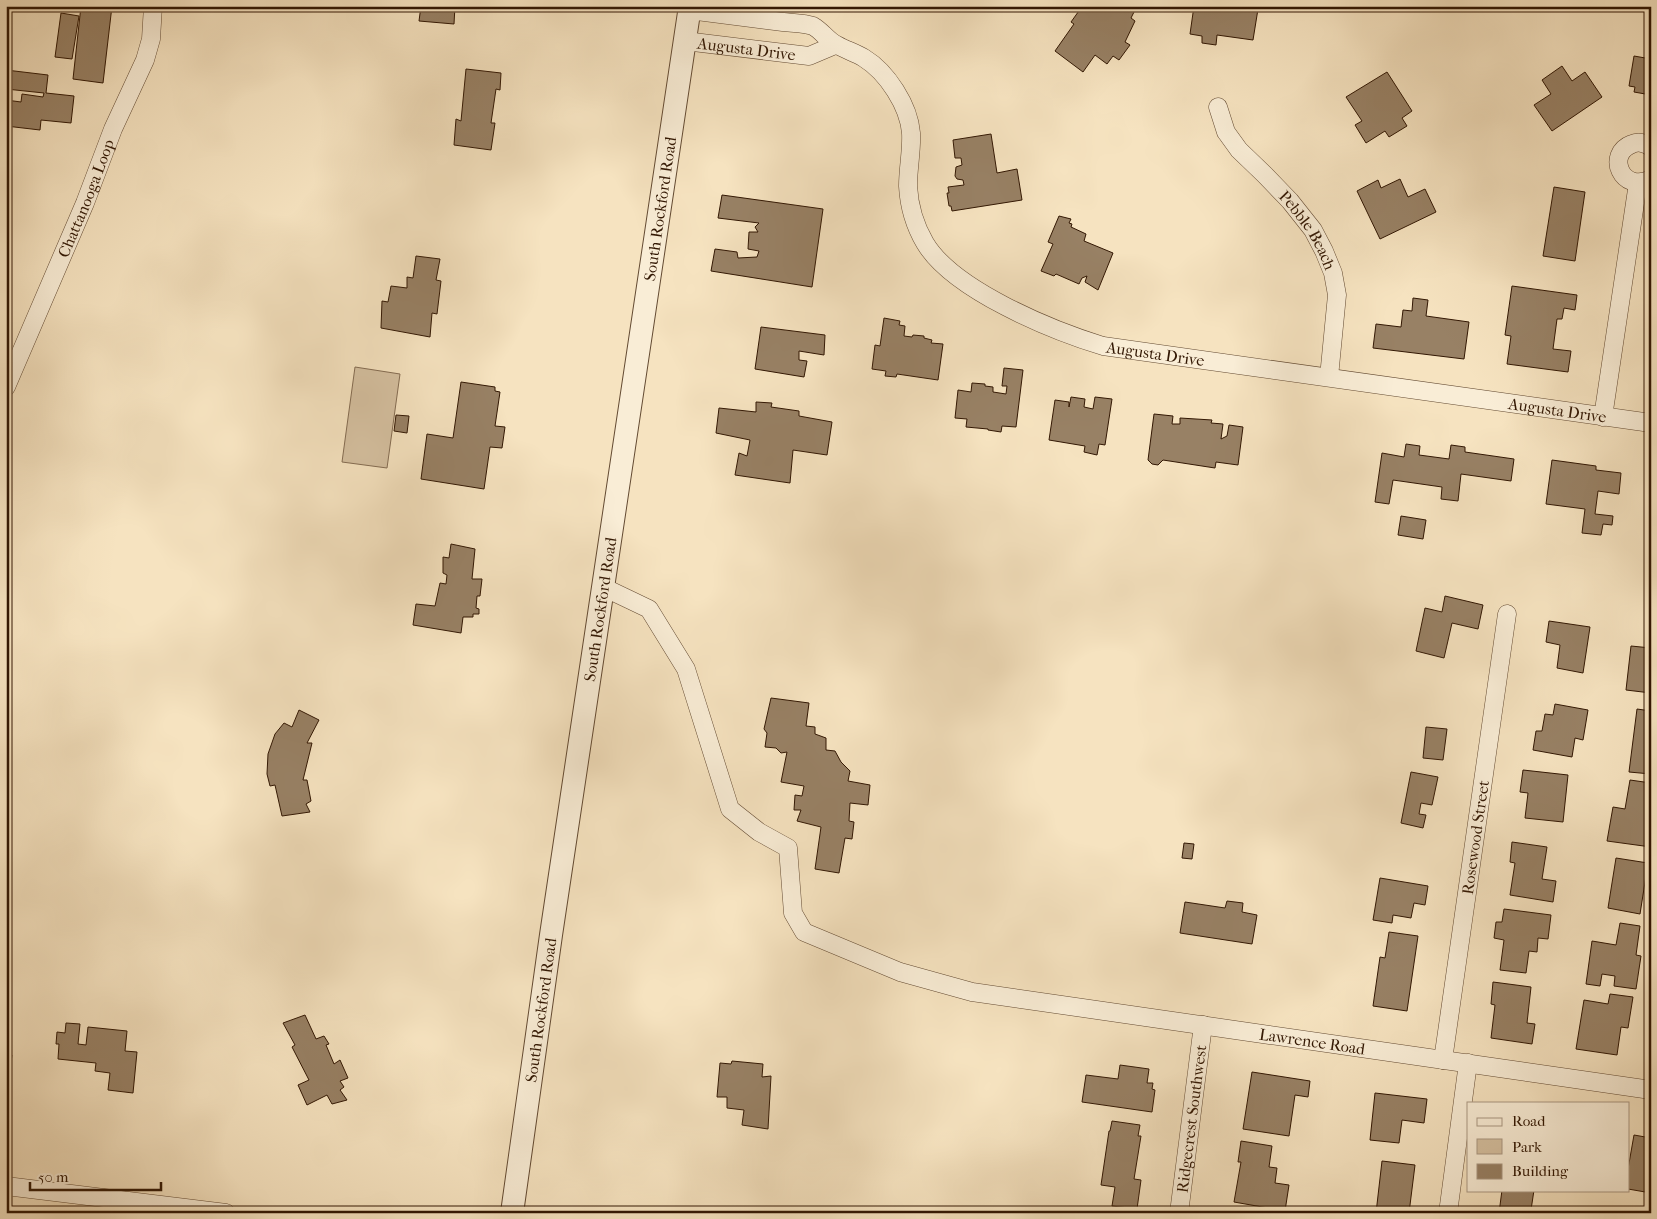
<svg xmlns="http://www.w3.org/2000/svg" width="1657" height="1219" viewBox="0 0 1657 1219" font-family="'IM FELL French Canon',serif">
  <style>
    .green { fill: #d5c0a0; stroke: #846c52 }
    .building { fill: #988165; stroke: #321703 }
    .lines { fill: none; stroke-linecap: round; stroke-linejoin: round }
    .minor-casing { stroke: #634a32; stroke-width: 19 }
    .tertiary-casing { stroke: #634a32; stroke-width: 24 }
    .minor { stroke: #f9edd6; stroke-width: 18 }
    .tertiary { stroke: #f9edd6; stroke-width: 22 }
    .labels { text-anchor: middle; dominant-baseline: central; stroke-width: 4; stroke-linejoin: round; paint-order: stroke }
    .street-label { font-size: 16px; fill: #321703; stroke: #f9edd6 }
  </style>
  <rect width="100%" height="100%" fill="#f6e3c0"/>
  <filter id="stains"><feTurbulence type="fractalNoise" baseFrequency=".004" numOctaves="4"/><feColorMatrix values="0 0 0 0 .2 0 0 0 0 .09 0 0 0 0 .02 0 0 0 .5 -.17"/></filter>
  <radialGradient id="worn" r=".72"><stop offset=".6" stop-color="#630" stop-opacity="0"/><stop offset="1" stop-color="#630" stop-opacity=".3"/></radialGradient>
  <!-- green -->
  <polygon class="green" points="355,367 400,374 387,468 342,462"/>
  <!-- building -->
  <g class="building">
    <polygon points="6,6 12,6 7,52 6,52"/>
    <polygon points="81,6 112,6 103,83 73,79"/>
    <polygon points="421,6 455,6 454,24 419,21"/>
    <polygon points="1079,6 1112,6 1119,11 1122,6 1142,6 1137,11 1136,8 1131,18 1135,21 1125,42 1130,45 1119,60 1113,56 1107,64 1095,55 1083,72 1055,51 1074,24 1071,22 1081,8"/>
    <polygon points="1194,6 1238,6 1258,9 1253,40 1217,35 1216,45 1202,43 1202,36 1190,34"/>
    <polygon points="61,13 79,16 72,59 55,57"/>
    <polygon points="1634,56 1651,59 1651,95 1634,92 1635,87 1629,86"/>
    <polygon points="1562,66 1572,81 1585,72 1602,97 1552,131 1534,105 1551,94 1542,80"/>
    <polygon points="466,69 501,73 500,90 496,89 491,123 495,123 491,150 454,145 456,119 461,121"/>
    <polygon points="6,70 48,75 46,93 74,96 71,123 41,120 40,130 6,126 6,100 21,102 22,94 43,97 44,93 6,89"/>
    <polygon points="1387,72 1412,111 1402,118 1407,126 1389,137 1385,131 1366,143 1355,125 1362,121 1346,97"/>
    <polygon points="991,134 997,173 1017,169 1022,200 952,211 951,206 949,206 947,193 949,193 948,187 964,185 963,180 957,179 955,176 956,167 962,165 961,158 955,158 953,140"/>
    <polygon points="1400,179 1408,197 1425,189 1436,212 1380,239 1357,191 1378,180 1381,188"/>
    <polygon points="1554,187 1585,192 1575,261 1543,256"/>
    <polygon points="722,195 823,209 812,287 711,271 715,249 737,252 738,258 757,257 759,251 748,249 749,232 758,232 755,227 759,223 718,218"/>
    <polygon points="1059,216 1071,219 1069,223 1072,224 1071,227 1086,234 1084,241 1113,253 1098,290 1085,282 1087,276 1082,278 1079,284 1056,274 1054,276 1041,271 1053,244 1048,242"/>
    <polygon points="416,256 440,259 436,280 441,281 437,314 432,313 430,337 381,328 382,301 388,302 391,286 407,288 407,277 413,278"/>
    <polygon points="1512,286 1577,295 1575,310 1564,308 1562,319 1557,319 1553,349 1571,351 1568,372 1507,364 1511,336 1505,335"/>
    <polygon points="1413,298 1428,300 1426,316 1469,322 1464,359 1373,348 1376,324 1401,327 1403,310 1412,311"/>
    <polygon points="884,318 900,321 899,325 905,326 904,336 912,337 913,335 924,336 924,338 932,340 931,343 943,344 938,380 897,374 896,377 885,376 886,371 872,369 875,345 880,346"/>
    <polygon points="761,327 825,335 824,355 799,351 799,360 807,361 804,377 755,369"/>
    <polygon points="1004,368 1023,370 1016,427 1002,426 1001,432 988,430 988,429 966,427 967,419 955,418 958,390 971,392 972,383 985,384 985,386 993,387 993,392 1006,394 1007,386 1002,386"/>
    <polygon points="461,382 495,387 495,391 500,392 495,426 505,427 502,448 490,447 484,489 421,479 427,434 453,438"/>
    <polygon points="1071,397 1085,399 1084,407 1093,409 1095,397 1112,399 1105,445 1099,444 1097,455 1084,452 1085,446 1049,440 1055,400 1069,402 1069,407"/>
    <polygon points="756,402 772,403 771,407 799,411 799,416 832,422 827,455 793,450 790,483 735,475 739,453 747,456 750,440 716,433 719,408 756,412"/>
    <polygon points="1154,414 1173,416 1172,424 1180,424 1180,418 1212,420 1211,423 1223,424 1221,439 1227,436 1229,425 1243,427 1238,465 1216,462 1215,468 1163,460 1158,465 1152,464 1148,460"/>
    <polygon points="396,415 409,416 407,433 394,431"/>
    <polygon points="1406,444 1420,446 1419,455 1449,459 1451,445 1465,447 1465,452 1514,459 1511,481 1461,474 1458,501 1441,499 1442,487 1393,480 1389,504 1375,502 1382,453 1404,457"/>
    <polygon points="1552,460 1596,466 1596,470 1621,473 1619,494 1598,491 1595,514 1613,516 1612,525 1603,524 1601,535 1582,533 1585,509 1546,504"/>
    <polygon points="1401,516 1426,520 1423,539 1398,535"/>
    <polygon points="1651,521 1651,543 1648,543"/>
    <polygon points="451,544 475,549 472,579 482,579 480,596 477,596 476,608 479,609 479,614 473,614 473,617 463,617 461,633 413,625 416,604 435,606 440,583 446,584 447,575 443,573 443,557 449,558"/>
    <polygon points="1445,596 1483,605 1478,629 1452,623 1444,658 1416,651 1425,608 1442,612"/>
    <polygon points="1549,621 1590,627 1583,673 1557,668 1560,645 1546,642"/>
    <polygon points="1631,646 1651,648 1651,693 1626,690"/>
    <polygon points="771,698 809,703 806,726 815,727 815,734 826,738 826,750 835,751 841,762 850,771 848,781 870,785 868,805 850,803 849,821 854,822 852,839 845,838 839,873 815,869 821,827 797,821 801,810 794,810 795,795 802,796 804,786 781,782 787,752 781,753 776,748 765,747 767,733 764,729"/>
    <polygon points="1555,704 1588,710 1583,740 1575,738 1572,757 1533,750 1536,731 1542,731 1545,714 1553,715"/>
    <polygon points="1637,709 1651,711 1651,774 1629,772"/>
    <polygon points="299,710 319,720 307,743 312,743 303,780 307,780 311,801 306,804 310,812 282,816 275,785 270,786 267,774 268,754 275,734 284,723 292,727"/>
    <polygon points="1426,727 1447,729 1443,760 1423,758"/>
    <polygon points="1523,770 1568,775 1563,822 1525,818 1528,793 1520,792"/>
    <polygon points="1411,772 1438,777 1432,805 1421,803 1419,814 1426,815 1423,828 1401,823"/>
    <polygon points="1630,780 1651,783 1651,847 1607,841 1613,807 1625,809"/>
    <polygon points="1512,842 1547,847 1542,879 1556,881 1553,902 1510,895 1515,863 1510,862"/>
    <polygon points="1184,843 1194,844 1192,859 1182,858"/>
    <polygon points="1616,858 1648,863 1640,914 1608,908"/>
    <polygon points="1380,878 1428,886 1425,905 1414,903 1411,918 1393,915 1392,923 1373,920"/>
    <polygon points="1227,901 1243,903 1242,912 1257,915 1252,944 1180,933 1185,902 1225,908"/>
    <polygon points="1504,909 1551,915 1548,939 1538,938 1537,952 1529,951 1526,973 1500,970 1504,940 1494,938 1496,922 1502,922"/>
    <polygon points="1620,923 1640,926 1636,955 1641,956 1636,989 1614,986 1615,976 1602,974 1600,986 1586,984 1592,941 1616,945"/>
    <polygon points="1389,932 1418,936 1407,1011 1373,1006 1380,957 1385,958"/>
    <polygon points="1493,982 1531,987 1527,1023 1535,1024 1532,1044 1491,1038 1495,1005 1491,1004"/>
    <polygon points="1610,994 1633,997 1628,1028 1621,1027 1617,1055 1576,1049 1584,1000 1608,1004"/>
    <polygon points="305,1015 316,1039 324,1036 329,1044 326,1045 334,1064 340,1060 348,1078 340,1081 344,1087 340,1090 347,1100 332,1104 327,1095 307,1105 298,1085 309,1080 292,1047 295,1045 283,1023"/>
    <polygon points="66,1023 80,1024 78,1044 86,1045 88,1027 127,1031 125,1051 137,1052 133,1093 108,1090 110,1073 95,1071 96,1063 58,1059 59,1044 56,1044 57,1032 65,1033"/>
    <polygon points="6,1054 12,1055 6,1098"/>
    <polygon points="732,1061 763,1064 762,1077 771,1076 768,1129 742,1125 744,1110 727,1108 727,1097 717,1097 720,1063 731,1064"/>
    <polygon points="1120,1065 1149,1069 1147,1083 1153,1083 1152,1089 1155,1090 1152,1112 1082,1102 1086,1075 1118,1079"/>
    <polygon points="1252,1072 1310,1081 1308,1097 1295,1095 1289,1136 1243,1129"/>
    <polygon points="1375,1093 1427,1099 1424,1123 1402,1120 1399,1143 1370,1140"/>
    <polygon points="1112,1121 1140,1125 1138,1136 1141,1136 1134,1179 1141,1180 1137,1209 1112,1206 1115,1187 1101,1185 1109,1131 1110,1131"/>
    <polygon points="1634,1135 1651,1138 1651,1193 1628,1189 1628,1169"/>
    <polygon points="1241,1141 1272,1146 1269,1167 1277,1168 1275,1183 1289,1185 1285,1211 1234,1202 1241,1162 1238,1162"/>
    <polygon points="1382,1161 1415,1165 1409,1213 1376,1213"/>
    <polygon points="1502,1190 1534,1190 1531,1210 1541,1211 1541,1213 1499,1213"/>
    <polygon points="686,1208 712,1213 686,1213"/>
  </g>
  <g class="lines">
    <!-- minor casing -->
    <g class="minor-casing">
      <g id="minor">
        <path id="s1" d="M689 10C721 14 752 18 783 22 792 23 805 23 813 26 822 31 828 41 837 45 846 50 856 53 864 58 887 72 909 106 911 133 912 150 908 168 908 186 909 205 915 226 925 243 953 290 1051 330 1103 346L1651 423"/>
        <path id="s2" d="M685 41 809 56 835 45"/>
        <path id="s3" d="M1218 107 1226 132 1239 150 1265 175 1290 201 1313 230 1324 251 1333 273 1337 295 1329 377"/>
        <path d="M1651 147C1645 143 1638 141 1632 144 1605 154 1622 194 1651 179"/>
        <path id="s4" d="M6 387 85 203 113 129 145 60 151 39 153 6"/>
        <polyline points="1603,417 1638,183"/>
        <path id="s5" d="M603 587 649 609 686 669 730 809 759 832 788 848 793 913 804 932 900 972 972 992 1651 1090"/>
        <path id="s6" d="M1443 1060 1507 614"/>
        <polyline points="6,1186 226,1213"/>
        <path id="s7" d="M1179 1213 1203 1025"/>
        <polyline points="1448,1213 1468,1063"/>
      </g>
    </g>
    <!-- tertiary casing -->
    <g class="tertiary-casing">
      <g id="tertiary">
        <path id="s8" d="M512 1213 551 935 690 6"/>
      </g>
    </g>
    <!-- minor -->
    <use href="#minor" class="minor"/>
    <!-- tertiary -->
    <use href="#tertiary" class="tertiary"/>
  </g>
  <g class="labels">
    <!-- street labels -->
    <g class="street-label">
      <text stroke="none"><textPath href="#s2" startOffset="62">Augusta Drive</textPath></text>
      <text stroke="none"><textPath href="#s4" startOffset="205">Chattanooga Loop</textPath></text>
      <text stroke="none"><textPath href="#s8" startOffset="1015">South Rockford Road</textPath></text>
      <text stroke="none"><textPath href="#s3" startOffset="155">Pebble Beach</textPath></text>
      <text stroke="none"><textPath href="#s1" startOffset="652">Augusta Drive</textPath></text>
      <text stroke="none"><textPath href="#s1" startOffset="1058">Augusta Drive</textPath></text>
      <text stroke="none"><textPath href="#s8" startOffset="610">South Rockford Road</textPath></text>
      <text stroke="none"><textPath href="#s6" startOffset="225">Rosewood Street</textPath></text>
      <text stroke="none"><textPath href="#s8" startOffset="205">South Rockford Road</textPath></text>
      <text stroke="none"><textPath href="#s5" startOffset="948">Lawrence Road</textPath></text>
      <text stroke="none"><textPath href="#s7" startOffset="95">Ridgecrest Southwest</textPath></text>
    </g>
  </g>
  <!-- margin -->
  <rect width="1657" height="1219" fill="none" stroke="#f6e3c0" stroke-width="25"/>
  <rect x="8" y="8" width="1642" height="1204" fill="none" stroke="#321703" stroke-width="2.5"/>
  <rect x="12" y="12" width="1632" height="1194" fill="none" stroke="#321703"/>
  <!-- legend -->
  <rect x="1467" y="1102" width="162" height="90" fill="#f9edd6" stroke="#a99782"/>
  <rect x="1477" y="1118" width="25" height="8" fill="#f9edd6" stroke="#a99782"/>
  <text x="1512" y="1126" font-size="15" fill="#321703">Road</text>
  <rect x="1477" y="1139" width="25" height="15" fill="#d5c0a0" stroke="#a99782"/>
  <text x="1512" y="1152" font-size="15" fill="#321703">Park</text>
  <rect x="1477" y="1164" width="25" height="15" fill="#988165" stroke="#a99782"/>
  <text x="1512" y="1176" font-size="15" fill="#321703">Building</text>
  <!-- scale -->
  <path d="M30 1182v8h131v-8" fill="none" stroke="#321703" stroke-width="2.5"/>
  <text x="38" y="1182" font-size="15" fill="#321703" stroke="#f9edd6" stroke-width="4" paint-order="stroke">50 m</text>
  <rect width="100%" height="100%" filter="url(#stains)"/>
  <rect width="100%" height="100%" fill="url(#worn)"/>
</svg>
